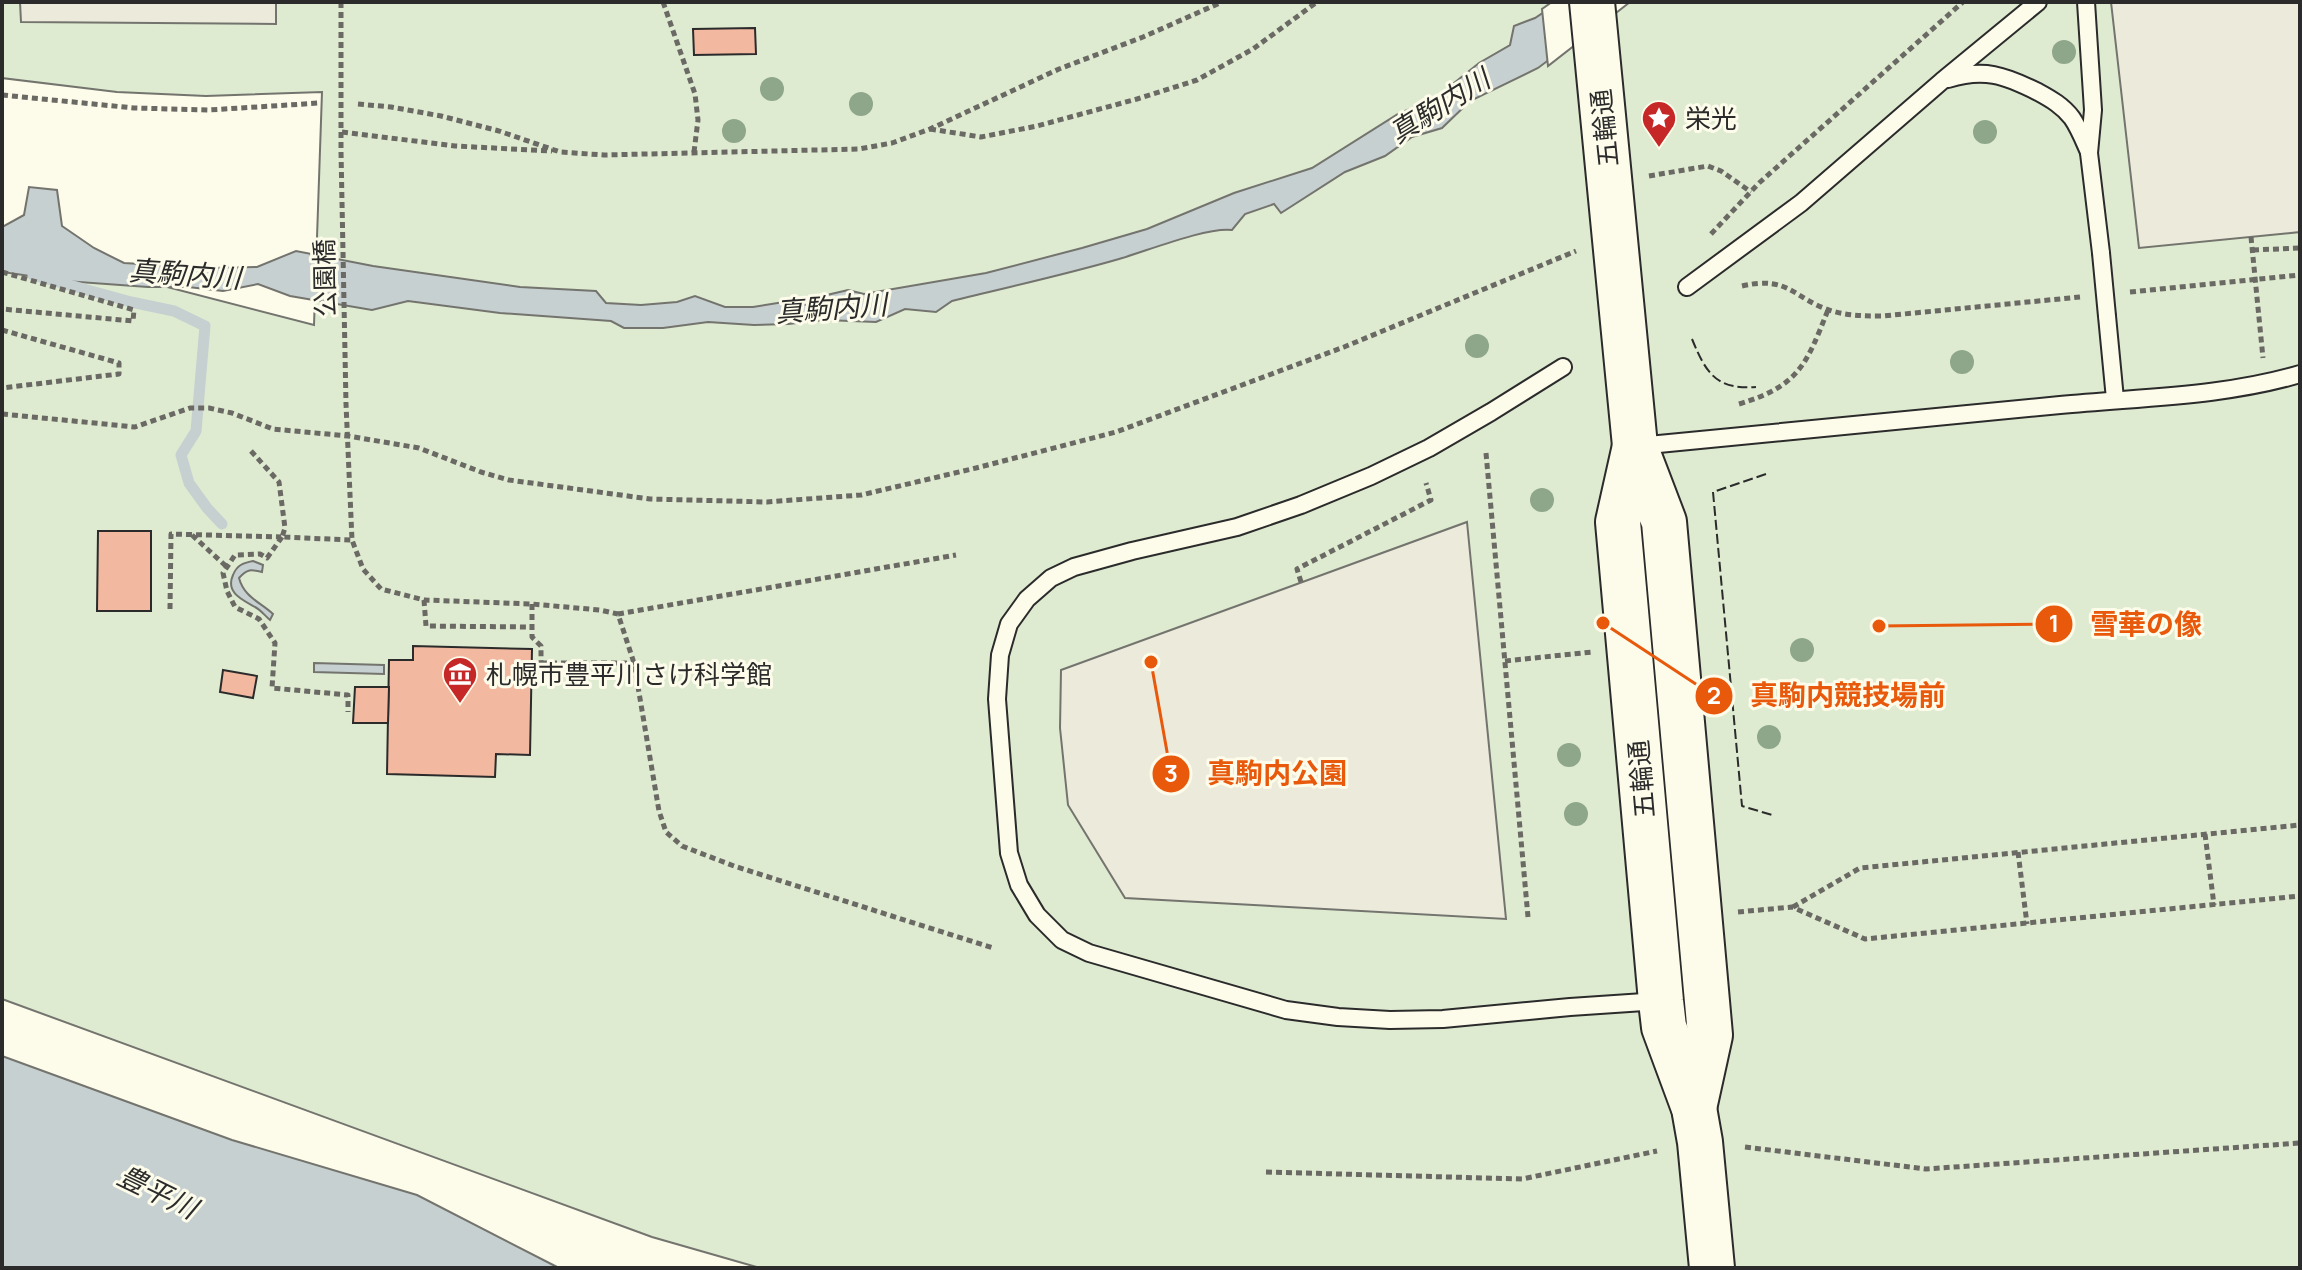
<svg xmlns="http://www.w3.org/2000/svg" width="2302" height="1270" viewBox="0 0 2302 1270" font-family="Manrope,'Noto Sans JP',sans-serif">
  <style>
    .green { fill: #deebd1; stroke: #74746e; stroke-width: 2 }
    .parking { fill: #eceadb; stroke: #74746e; stroke-width: 2 }
    .water { fill: #c7d0d0; stroke: #74746e; stroke-width: 2 }
    .pier { fill: #fdfbea; stroke: #74746e; stroke-width: 2 }
    .lines { fill: none; stroke-linecap: round; stroke-linejoin: round }
    .stream { stroke: #c7d0d0; stroke-width: 11 }
    .building { fill: #f2b8a0; stroke: #2b2b2b; stroke-width: 2 }
    .service-casing { stroke: #2b2b2b; stroke-width: 20 }
    .primary-casing { stroke: #2b2b2b; stroke-width: 48 }
    .path { stroke: #6a6964; stroke-width: 5; stroke-dasharray: 6 4; stroke-linecap: butt }
    .service { stroke: #fdfbea; stroke-width: 16 }
    .primary { stroke: #fdfbea; stroke-width: 44 }
    .service-bridge-casing { stroke: #2b2b2b; stroke-width: 20; stroke-linecap: butt }
    .service-bridge { stroke: #fdfbea; stroke-width: 16 }
    .fence { stroke: #2b2b2b; stroke-width: 2; stroke-dasharray: 10 4; stroke-linecap: butt }
    .tree { fill: #8ea78a }
    .labels { text-anchor: middle; dominant-baseline: central; stroke-width: 6; stroke-linejoin: round; paint-order: stroke }
    .poi-label { font-size: 26px; fill: #2b2b2b; stroke: #fdfbea; text-anchor: start }
    .street-label { font-size: 26px; fill: #2b2b2b; stroke: #fdfbea }
    .water-label { font-size: 28px; font-style: italic; fill: #2b2b2b; stroke: #fdfbea }
    .leader { fill: none; stroke: #e8590c; stroke-width: 3 }
    .callout-dot { fill: #e8590c; stroke: #fdfbea; stroke-width: 3 }
    .mark-label { font-size: 24px; text-anchor: middle; font-weight: bold; fill: #fff }
    .callout-label { font-size: 28px; text-anchor: middle; font-weight: bold; fill: #e8590c; stroke: #fdfbea; stroke-width: 6; stroke-linejoin: round; paint-order: stroke }
  </style>
  <rect width="100%" height="100%" fill="#fdfbea"/>
  <!-- green -->
  <polygon class="green" points="2,2 2300,2 2300,1268 760,1268 652,1237 2,999 2,272 117,274 314,325 322,92 206,96 117,92 2,78"/>
  <!-- parking -->
  <g class="parking">
    <polygon points="20,2 276,2 276,24 21,22"/>
    <polygon points="2111,2 2300,2 2300,232 2139,248"/>
    <polygon points="1467,522 1506,919 1125,898 1068,805 1060,728 1061,670"/>
  </g>
  <!-- water -->
  <g class="water">
    <path d="M1559 2H1626L1538 68 1470 101 1442 128 1412 137 1385 156 1345 172 1281 213 1274 204 1245 214 1232 230C1206 227 1147 251 1119 259 1064 275 1008 287 952 301L936 312 905 309 876 322 825 320 788 324 754 325 708 322 663 328H624L611 321 500 313 408 301 372 310 290 296 258 284 223 291 188 287H148L65 281 2 272V227L24 215 29 187 57 190 62 226 94 248 124 263 210 268 257 267 296 251 373 266 520 287 596 291 606 303 641 305 677 302 695 296 725 307H753L790 301 804 305 821 303 827 295 848 290 864 294 986 273 1082 248 1147 229 1234 193 1312 168 1398 114 1434 99 1479 63 1510 45 1514 26 1535 18Z"/>
    <path d="M253 561 263 565 262 572C251 569 247 569 239 578 244 597 260 602 273 614L270 620C265 616 261 610 255 607 243 600 225 593 233 575 237 565 243 563 253 561Z"/>
    <polygon points="314,663 384,665 384,674 314,672"/>
    <polygon points="2,1056 232,1140 417,1195 559,1268 2,1268"/>
  </g>
  <!-- pier -->
  <polygon class="pier" points="1552,2 1630,2 1548,66 1542,9"/>
  <g class="lines">
    <!-- stream -->
    <polyline class="stream" points="33,275 131,302 174,311 205,326 196,431 181,455 189,483 207,508 222,524"/>
  </g>
  <!-- building -->
  <g class="building">
    <polygon points="755,28 756,54 694,55 693,29"/>
    <polygon points="98,531 151,531 151,611 97,611"/>
    <polygon points="413,646 532,649 530,755 496,754 495,777 387,774 389,660 413,660"/>
    <polygon points="223,670 257,676 253,698 220,692"/>
    <polygon points="355,687 389,687 388,723 353,723"/>
  </g>
  <g class="lines">
    <!-- service casing -->
    <g class="service-casing">
      <g id="service">
        <polyline points="2086,2 2093,110 2089,153 2101,253"/>
        <path d="M1948 79C1984 68 2004 75 2038 92 2051 99 2063 106 2072 118 2079 128 2084 141 2089 152"/>
        <polyline points="1687,287 1801,203 1942,81 2038,2"/>
        <polyline points="2107,316 2115,399"/>
        <polyline points="1563,367 1491,412 1429,448 1371,476 1301,505 1237,527 1132,551 1074,567 1051,578 1027,599 1009,624 1000,655 997,699 1009,853 1019,885 1037,915 1062,940 1089,953 1286,1010 1338,1017 1390,1020 1443,1019 1570,1007 1659,1001"/>
        <path d="M1638 446C1779 432 1920 418 2060 405 2141 397 2222 397 2300 374"/>
      </g>
    </g>
    <!-- primary casing -->
    <g class="primary-casing">
      <g id="primary">
        <polyline points="1592,2 1635,446 1664,522 1710,1035 1694,1108"/>
        <polyline points="1635,446 1618,522 1661,1001 1664,1027 1694,1108 1700,1142 1712,1268"/>
      </g>
    </g>
    <!-- path -->
    <g class="path">
      <polyline points="341,2 341,151 346,404 352,540 363,569 381,589 424,600 532,604 600,610 618,614 634,663 659,811 666,832 682,846 734,866 993,948"/>
      <polyline points="663,2 695,94 698,120 694,152"/>
      <polyline points="2,95 134,108 209,110 319,103"/>
      <polyline points="358,104 391,107 441,116 499,131 560,152 604,155 859,149 892,143 930,129 1059,69 1143,37 1222,2"/>
      <polyline points="930,129 981,137 1037,126 1137,99 1197,80 1253,49 1317,2"/>
      <polyline points="342,132 455,146 552,151"/>
      <polyline points="1649,176 1708,166 1721,171 1751,192"/>
      <polyline points="1711,234 1759,183 1963,2"/>
      <polyline points="2251,237 2263,358"/>
      <polyline points="2253,250 2300,248"/>
      <polyline points="2,272 134,310 133,321 2,309"/>
      <path d="M1742 286C1790 275 1793 299 1832 311 1849 316 1865 316 1883 316L2080 297"/>
      <polyline points="2130,292 2300,275"/>
      <polyline points="2,330 119,363 119,374 2,388"/>
      <path d="M1739 404C1799 386 1806 365 1828 310"/>
      <polyline points="2,414 135,427 190,408 209,408 232,413 273,429 348,436 419,448 481,472 509,480 650,499 767,502 861,495 976,468 1116,432 1344,347 1576,251"/>
      <polyline points="251,451 279,482 285,528 282,537 351,540"/>
      <polyline points="1486,453 1528,917"/>
      <polyline points="192,535 227,567"/>
      <polyline points="282,537 267,558 260,554 235,555 223,573 227,591 235,607 259,619 275,643 272,688 348,695 348,712"/>
      <polyline points="1301,582 1297,569 1431,500 1426,483"/>
      <polyline points="424,600 426,626 532,627"/>
      <polyline points="532,604 532,637 541,646 541,663"/>
      <polyline points="170,609 171,534 281,537"/>
      <polyline points="618,614 956,555"/>
      <polyline points="1505,661 1592,652"/>
      <polyline points="531,663 634,663"/>
      <polyline points="2205,834 2214,905"/>
      <polyline points="2018,852 2027,924"/>
      <polyline points="1793,907 1860,868 2300,825"/>
      <polyline points="1738,912 1792,907 1865,939 2300,896"/>
      <polyline points="1745,1147 1926,1169 2300,1143"/>
      <polyline points="1266,1172 1522,1179 1657,1151"/>
    </g>
    <!-- service -->
    <use href="#service" class="service"/>
    <!-- primary -->
    <use href="#primary" class="primary"/>
    <!-- service-bridge casing -->
    <g class="service-bridge-casing">
      <polyline id="service-bridge" points="2101,253 2107,316"/>
    </g>
    <!-- service-bridge -->
    <use href="#service-bridge" class="service-bridge"/>
    <!-- fence -->
    <g class="fence">
      <path d="M1692 339C1706 373 1716 390 1756 387"/>
      <polyline points="1766,474 1713,492 1742,806 1772,815"/>
    </g>
  </g>
  <!-- trees -->
  <g class="tree">
    <circle cx="2064" cy="52" r="12"/>
    <circle cx="772" cy="89" r="12"/>
    <circle cx="861" cy="104" r="12"/>
    <circle cx="734" cy="131" r="12"/>
    <circle cx="1985" cy="132" r="12"/>
    <circle cx="1477" cy="346" r="12"/>
    <circle cx="1962" cy="362" r="12"/>
    <circle cx="1542" cy="500" r="12"/>
    <circle cx="1802" cy="650" r="12"/>
    <circle cx="1769" cy="737" r="12"/>
    <circle cx="1569" cy="755" r="12"/>
    <circle cx="1576" cy="814" r="12"/>
  </g>
  <!-- icons -->
  <defs>
    <g id="sight-pin" transform="scale(1.8)"><path d="M0 17L-7.5 6A9.5 9.5 0 1 1 7.5 6Z" fill="#c62828" stroke="#fdfbea"/><path d="M0-6L1.8-2.2L6-1.7L2.9 1.2L3.7 5.4L0 3.3L-3.7 5.4L-2.9 1.2L-6-1.7L-1.8-2.2Z" fill="#fff"/></g>
    <g id="museum-pin" transform="scale(1.8)"><path d="M0 17L-7.5 6A9.5 9.5 0 1 1 7.5 6Z" fill="#c62828" stroke="#fdfbea"/><path d="M0-6L6-3V-2H-6V-3ZM-5-1h2V3h-2ZM-1-1h2V3h-2ZM3-1h2V3H3ZM-6 4H6V6H-6Z" fill="#fff"/></g>
  </defs>
  <g fill-rule="evenodd">
    <use href="#sight-pin" x="1659" y="118"/>
    <use href="#museum-pin" x="460" y="674"/>
  </g>
  <g class="labels">
    <!-- poi labels -->
    <g class="poi-label">
      <text x="1685" y="118">栄光</text>
      <text x="486" y="674">札幌市豊平川さけ科学館</text>
    </g>
    <!-- street labels -->
    <g class="street-label">
      <text transform="translate(1604 128) rotate(-96)">五輪通</text>
      <text transform="translate(324 278) rotate(-91)">公園橋</text>
      <text transform="translate(1641 779) rotate(-95)">五輪通</text>
    </g>
    <!-- water labels -->
    <g class="water-label">
      <text transform="translate(1439 105) rotate(-32)">真駒内川</text>
      <text transform="translate(185 273) rotate(4)">真駒内川</text>
      <text transform="translate(831 307) rotate(-4)">真駒内川</text>
      <text transform="translate(158 1191) rotate(26)">豊平川</text>
    </g>
  </g>
  <!-- callouts -->
  <path class="leader" d="M1879 626L2054 624M1603 623L1714 696M1151 662L1171 774"/>
  <g class="callout-dot">
    <circle cx="1879" cy="626" r="8"/>
    <circle cx="1603" cy="623" r="8"/>
    <circle cx="1151" cy="662" r="8"/>
    <circle cx="2054" cy="624" r="20"/>
    <circle cx="1714" cy="696" r="20"/>
    <circle cx="1171" cy="774" r="20"/>
  </g>
  <g class="mark-label">
    <text x="2054" y="632">1</text>
    <text x="1714" y="704">2</text>
    <text x="1171" y="782">3</text>
  </g>
  <g class="callout-label">
    <text x="2146" y="634">雪華の像</text>
    <text x="1848" y="705">真駒内競技場前</text>
    <text x="1277" y="783">真駒内公園</text>
  </g>
  <!-- border -->
  <rect width="2302" height="1270" fill="none" stroke="#2b2b2b" stroke-width="8"/>
</svg>
